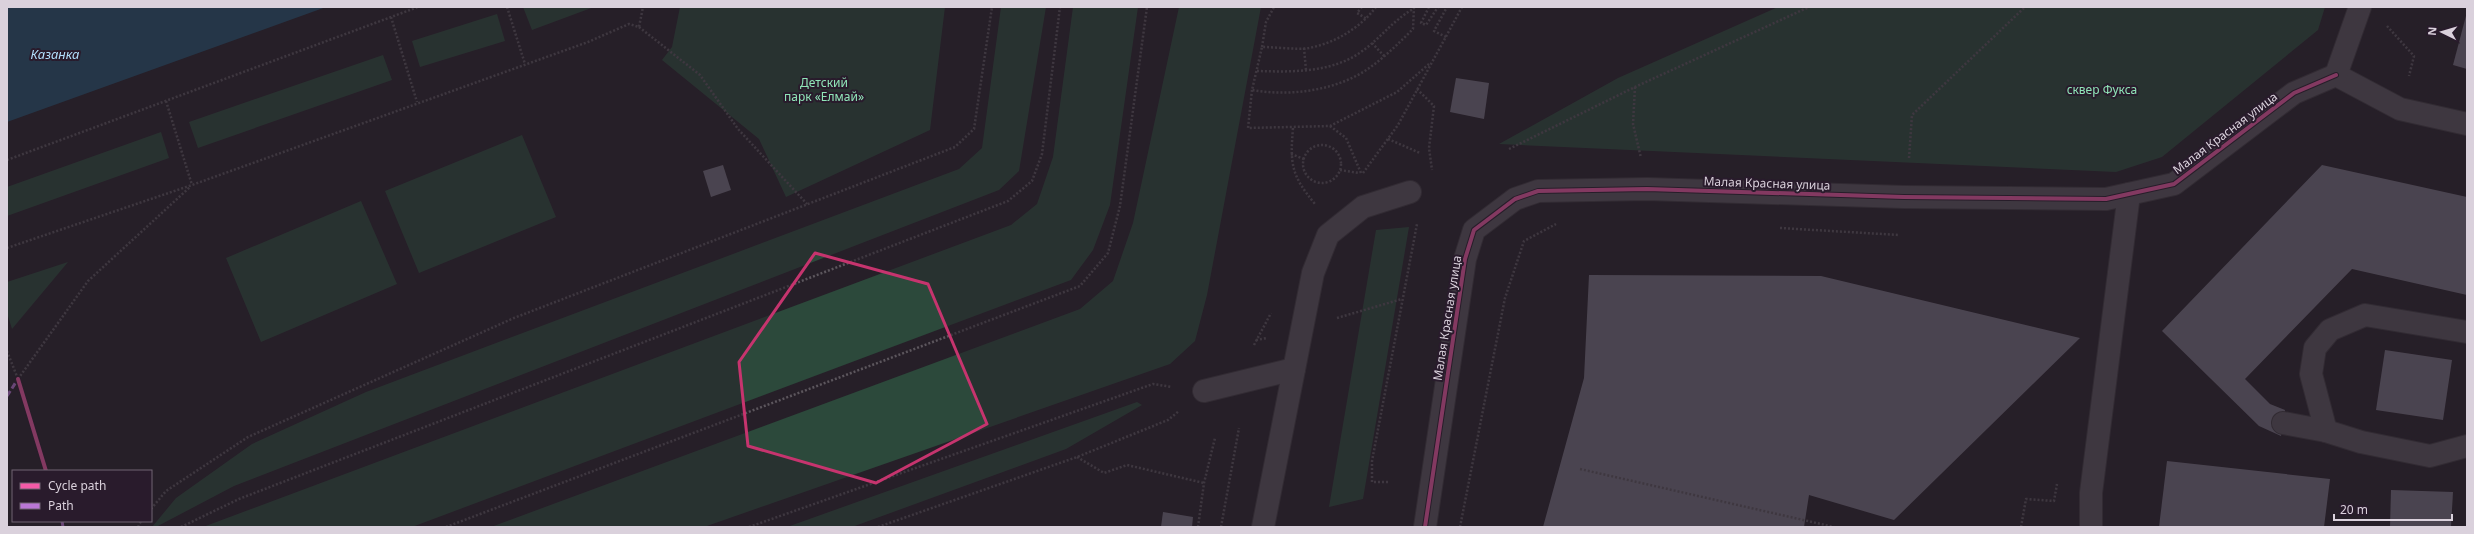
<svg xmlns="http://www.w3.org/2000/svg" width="2474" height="534" viewBox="0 0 2474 534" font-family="'Noto Sans',sans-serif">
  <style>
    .green { fill: #2c493b }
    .water { fill: #245370 }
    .building { fill: #777280 }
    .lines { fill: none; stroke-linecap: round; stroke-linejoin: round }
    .service-casing { stroke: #403a41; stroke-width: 24 }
    .minor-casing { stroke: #403a41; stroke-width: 24 }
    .path { stroke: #5c565d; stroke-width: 2.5; stroke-dasharray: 2 2; stroke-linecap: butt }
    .service { stroke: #5c565e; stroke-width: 22 }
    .minor { stroke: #5c565e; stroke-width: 22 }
    .quiet { stroke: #ba77d6; stroke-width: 3; stroke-dasharray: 6 3; stroke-linecap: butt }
    .cycleway-casing { stroke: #291b2c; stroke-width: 6 }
    .cycleway { stroke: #f35aa7; stroke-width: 4 }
    .marked { fill: none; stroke: #c6346e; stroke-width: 3; stroke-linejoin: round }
    .labels { text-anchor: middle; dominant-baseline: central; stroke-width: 4; stroke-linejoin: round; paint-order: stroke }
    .park-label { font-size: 12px; fill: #90e5b8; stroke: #291b2c }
    .street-label { font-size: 12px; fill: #dad1dc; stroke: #291b2c }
    .water-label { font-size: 13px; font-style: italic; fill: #b1defc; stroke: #291b2c }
  </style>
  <rect width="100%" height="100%" fill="#261f28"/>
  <!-- green -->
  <g class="green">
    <polygon points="523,7 594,7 532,30"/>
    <polygon points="680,7 945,7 930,130 786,197 759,139 662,60 672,47"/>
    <polygon points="1001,7 1046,7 1019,171 999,190 234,486 156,527 152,527 176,498 252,444 366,392 959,169 982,148"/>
    <polygon points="1073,7 1138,7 1110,205 1093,250 1071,280 412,527 203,527 1011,225 1037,204 1053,157"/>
    <polygon points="1179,7 1261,7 1207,295 1195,341 1170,364 704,527 491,527 1080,309 1113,281 1133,223"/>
    <polygon points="1778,7 2325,7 2318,30 2162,157 2116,172 1499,144 1618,78"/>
    <polygon points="497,14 505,41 420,67 412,41"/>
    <polygon points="383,55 392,80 198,148 189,122"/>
    <polygon points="161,132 169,158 7,216 7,187"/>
    <polygon points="522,135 556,217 419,273 385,191"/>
    <polygon points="361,201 397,284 261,342 226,258"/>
    <polygon points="1409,227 1363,499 1329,507 1376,230"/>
    <polygon points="68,262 12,329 7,313 7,282"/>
    <polygon points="1137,402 1142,405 1066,449 852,527 787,527"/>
  </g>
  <!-- water -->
  <polygon class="water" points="7,7 326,7 7,122"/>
  <!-- building -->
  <g class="building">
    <polygon points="2467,12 2467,69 2453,65"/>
    <polygon points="1456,78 1489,83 1484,119 1450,112"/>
    <polygon points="723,165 731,190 711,197 703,171"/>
    <polygon points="2322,165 2467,197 2467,295 2352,269 2245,379 2270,404 2285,410 2281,436 2259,426 2162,331"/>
    <polygon points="1589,275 1821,276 2080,338 1894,520 1809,495 1804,527 1543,527 1584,378"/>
    <polygon points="2385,350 2452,360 2443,420 2376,410"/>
    <polygon points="2167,461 2330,479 2324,527 2159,527"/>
    <polygon points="2391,490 2453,492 2451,527 2390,527"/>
    <polygon points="1163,512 1193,517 1192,527 1161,527"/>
  </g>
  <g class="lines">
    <!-- service casing -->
    <g class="service-casing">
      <g id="service">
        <polyline points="1204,391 1294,369"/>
        <polyline points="2283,423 2326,431 2361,442 2430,456 2467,446"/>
        <polyline points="2326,431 2311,374 2315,348 2330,330 2365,315 2467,332"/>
        <polyline points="1263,527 1313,273 1328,235 1363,207 1410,192"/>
        <polyline points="2091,527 2091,493 2129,194"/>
      </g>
    </g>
    <!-- minor casing -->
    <g class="minor-casing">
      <g id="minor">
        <polyline points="2336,75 2400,109 2467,124"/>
        <polyline points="2336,75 2360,7"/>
        <polyline points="1425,527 1465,259 1474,230 1515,199 1538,191 1647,189 1904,197 2106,199 2174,184 2294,93 2336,75"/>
      </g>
    </g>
    <!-- path -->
    <g class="path">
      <polyline points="507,7 525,64"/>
      <polyline points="1362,7 1357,13 1367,19"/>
      <path d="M1376 7C1360 28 1335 43 1309 48 1295 50 1277 47 1262 47L1252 90C1292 97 1340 90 1372 66 1387 55 1400 42 1413 29L1414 7"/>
      <polyline points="1429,7 1421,23 1426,25 1438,7"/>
      <polyline points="391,17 417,102"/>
      <polyline points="2387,26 2414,56 2409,76"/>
      <polyline points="639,27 700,75 738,129 807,204"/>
      <polyline points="1446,37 1434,31 1447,7"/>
      <polyline points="1372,43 1385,57"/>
      <polyline points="1262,47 1266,22 1274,7"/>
      <polyline points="1304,48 1306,70"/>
      <path d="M1257 71C1292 72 1331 73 1361 52 1381 38 1391 22 1413 9"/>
      <polyline points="1635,87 1633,124 1641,158"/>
      <polyline points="1417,89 1434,106 1429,148 1432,170"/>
      <polyline points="1252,90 1248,128 1330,126 1397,92 1429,64"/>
      <polyline points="166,101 192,185"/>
      <polyline points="1330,126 1346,138 1361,173"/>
      <path d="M1293 128C1290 164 1291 175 1315 204"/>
      <polyline points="1388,139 1420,153"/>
      <circle cx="1322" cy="164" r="19"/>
      <polyline points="1509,149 1635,87 1809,7"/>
      <polyline points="1291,154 1304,159"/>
      <polyline points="1909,158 1912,115 2025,7"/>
      <polyline points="7,160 418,7"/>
      <polyline points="1340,170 1359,173"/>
      <polyline points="1363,173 1398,125 1462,7"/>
      <polyline points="1780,228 1899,235"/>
      <polyline points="7,248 192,185 588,42 629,24 639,27 643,7"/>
      <polyline points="1337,318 1402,299"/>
      <polyline points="1256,340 1267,338"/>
      <polyline points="1254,345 1271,313"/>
      <polyline points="7,351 18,379"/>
      <polyline points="18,379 88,281 190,187"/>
      <polyline points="1077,457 1104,473 1127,465 1204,483"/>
      <polyline points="1580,469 1834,527"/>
      <polyline points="1388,482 1372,482 1372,461 1417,224"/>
      <polyline points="151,509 166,491 248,437 514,318 955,147 974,129 992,7"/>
      <polyline points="138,527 141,521"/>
      <polyline points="181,527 239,499 1008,201 1032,181 1042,154 1060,7"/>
      <polyline points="446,527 1080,286 1108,253 1120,206 1147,7"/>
      <polyline points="749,527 1153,384 1172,387"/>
      <polyline points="878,527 1077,457 1168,420 1179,411"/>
      <polyline points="1198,527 1204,483 1215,438"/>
      <polyline points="1221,527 1239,428"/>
      <polyline points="1460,527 1505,298 1524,241 1556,224"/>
      <polyline points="2021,527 2026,499 2054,501 2057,484"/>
    </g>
    <!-- service -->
    <use href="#service" class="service"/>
    <!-- minor -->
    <use href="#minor" class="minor"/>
    <!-- quiet -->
    <g class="quiet">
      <polyline points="7,396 18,379"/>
      <polyline points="62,521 63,527"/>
    </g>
    <!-- cycleway casing -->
    <g class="cycleway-casing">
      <g id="cycleway">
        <polyline points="18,379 46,471"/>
        <polyline points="1425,527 1465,259 1474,230 1515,199 1538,191 1647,189 1904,197 2106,199 2174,184 2294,93 2336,75"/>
      </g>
    </g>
    <!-- cycleway -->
    <use href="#cycleway" class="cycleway"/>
  </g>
  <!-- marked area -->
  <path d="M0 0H2474V534H0ZM815 253 928 284 987 424 876 483 748 446 739 362Z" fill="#261f28" fill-opacity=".55" fill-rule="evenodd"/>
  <path class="marked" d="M815 253 928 284 987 424 876 483 748 446 739 362Z"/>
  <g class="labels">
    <!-- park labels -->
    <g class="park-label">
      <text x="824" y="82">Детский<tspan x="824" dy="14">парк «Елмай»</tspan></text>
      <text x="2102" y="89">cквер Фукса</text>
    </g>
    <!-- street labels -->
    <g class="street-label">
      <text transform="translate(2225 133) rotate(-37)">Малая Красная улица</text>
      <text transform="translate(1767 183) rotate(2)">Малая Красная улица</text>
      <text transform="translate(1447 318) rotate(-81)">Малая Красная улица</text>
    </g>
    <!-- water labels -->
    <g class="water-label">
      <text x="55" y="54">Казанка</text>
    </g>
  </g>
  <!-- border -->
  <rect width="2474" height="534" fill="none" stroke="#dad1dc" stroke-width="16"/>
  <!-- legend -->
  <rect x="12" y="470" width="140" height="52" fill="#291b2c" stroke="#706472"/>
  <rect x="20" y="483" width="20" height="6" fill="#f35aa7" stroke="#706472"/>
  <text x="48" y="490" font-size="12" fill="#dad1dc">Cycle path</text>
  <rect x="20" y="503" width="20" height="6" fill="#ba77d6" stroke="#706472"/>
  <text x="48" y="510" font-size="12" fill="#dad1dc">Path</text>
  <!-- north arrow -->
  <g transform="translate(2442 32) rotate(275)" stroke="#291b2c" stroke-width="3" paint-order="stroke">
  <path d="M0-3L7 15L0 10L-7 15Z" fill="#dad1dc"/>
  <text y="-6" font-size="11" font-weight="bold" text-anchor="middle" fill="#dad1dc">N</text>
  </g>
  <!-- scale -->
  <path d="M2334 514v6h118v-6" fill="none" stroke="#dad1dc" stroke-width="2"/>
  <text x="2340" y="514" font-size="12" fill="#dad1dc" stroke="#291b2c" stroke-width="3" paint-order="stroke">20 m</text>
</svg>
